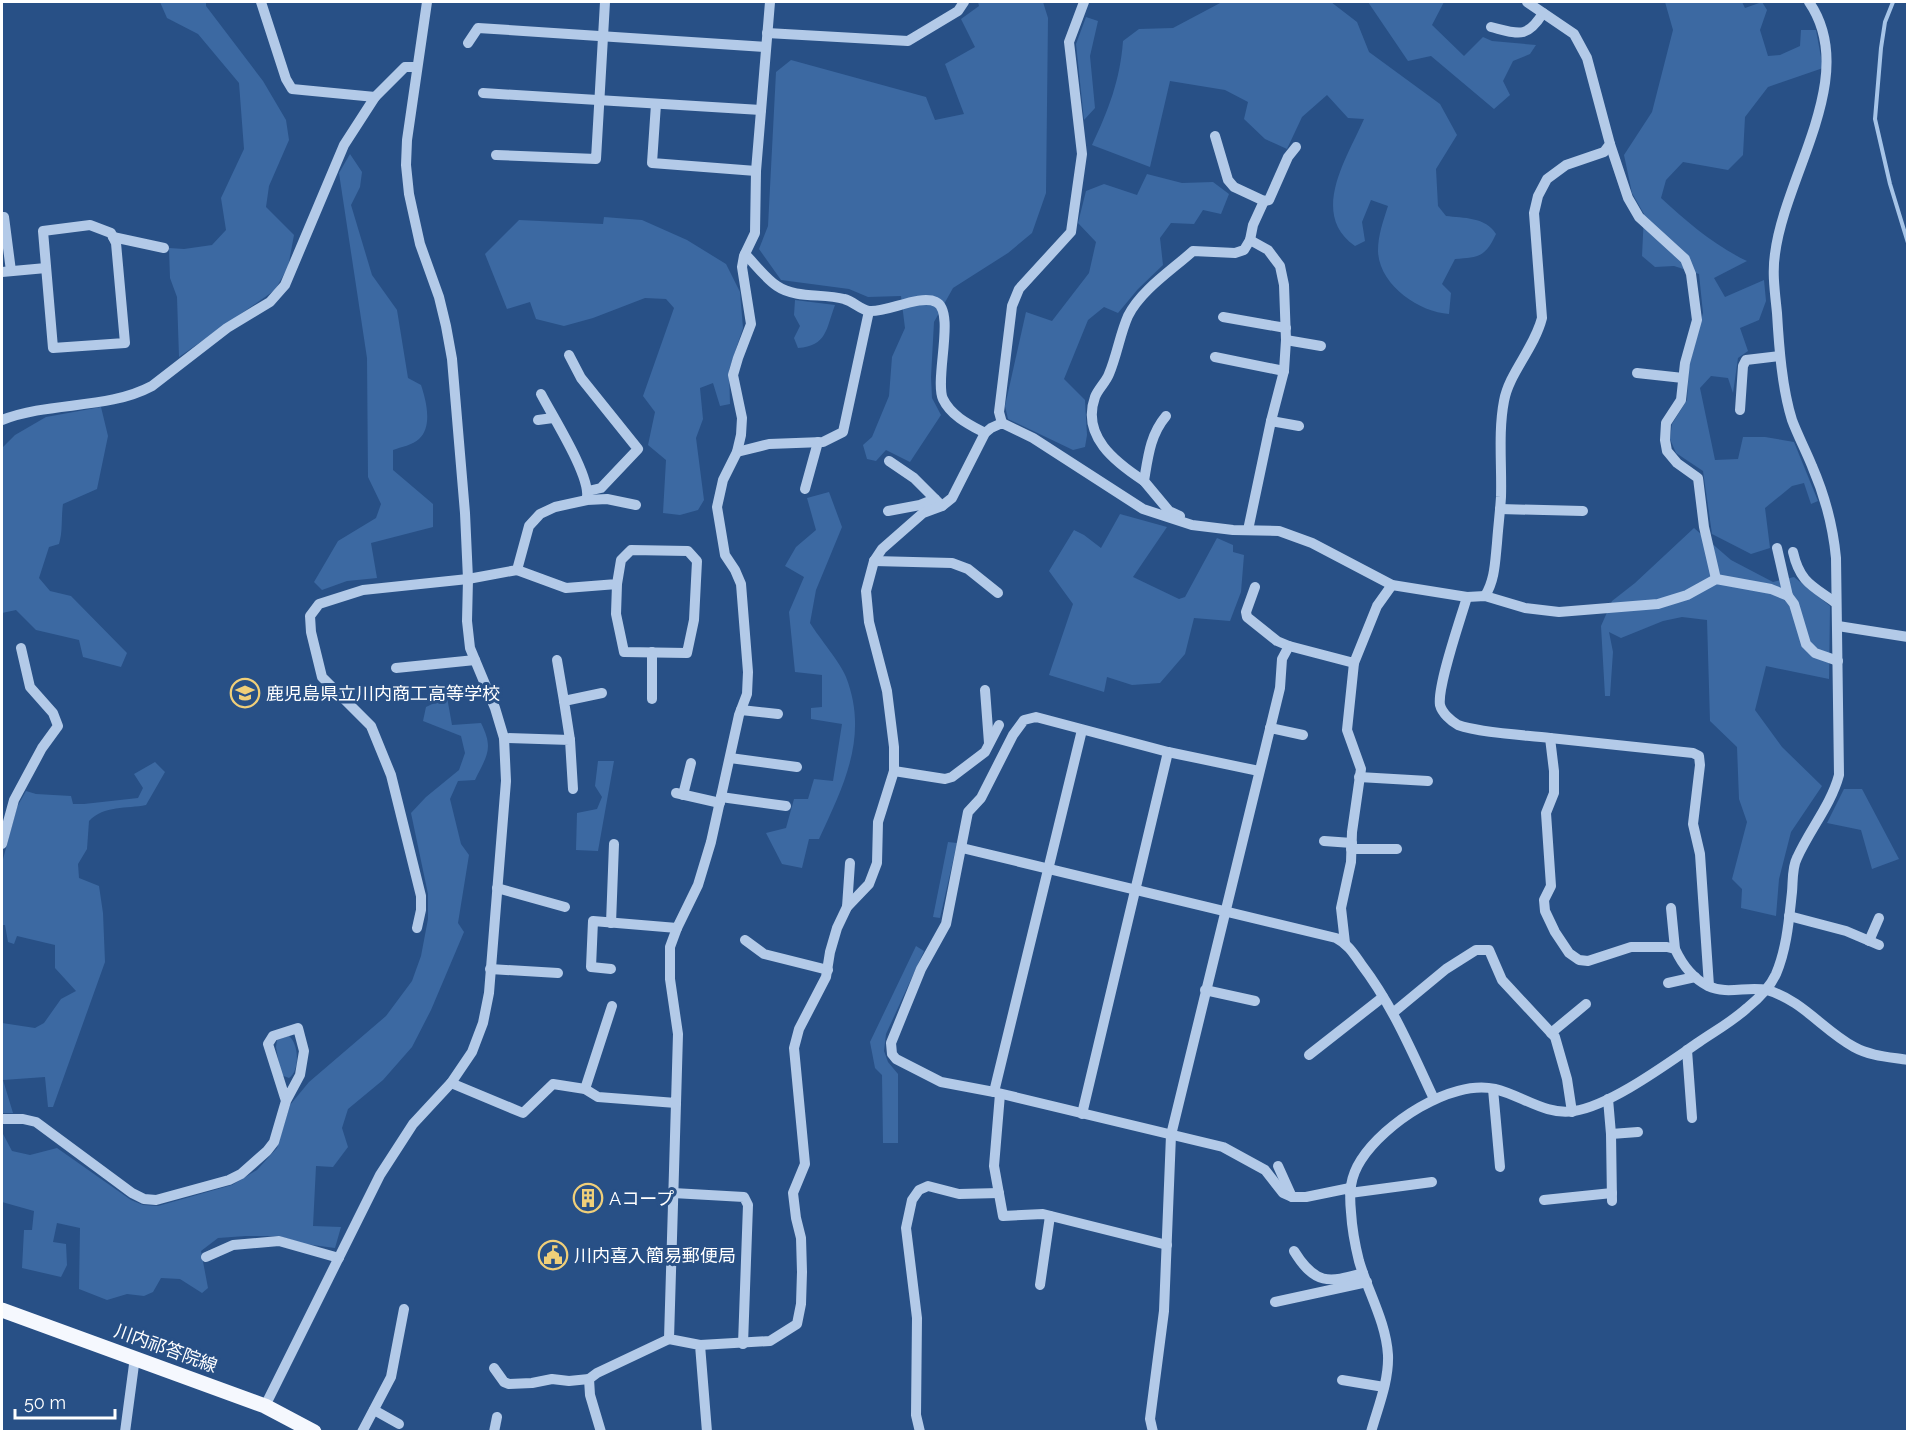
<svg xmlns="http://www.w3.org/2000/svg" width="1909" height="1433" viewBox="0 0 1909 1433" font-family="Raleway,'Noto Sans JP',sans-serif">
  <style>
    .green { fill: #3c69a2 }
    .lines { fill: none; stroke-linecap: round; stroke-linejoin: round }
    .stream { stroke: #a7c5e8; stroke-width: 4 }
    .minor { stroke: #b3cae8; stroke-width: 10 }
    .major { stroke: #f5f8fe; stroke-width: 15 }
    .labels { text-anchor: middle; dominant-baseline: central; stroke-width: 6; stroke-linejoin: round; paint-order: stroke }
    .poi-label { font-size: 18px; fill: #fff; stroke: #285086; text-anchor: start }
    .street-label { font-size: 18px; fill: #fff; stroke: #285086 }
  </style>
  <rect width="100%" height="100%" fill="#285086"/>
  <!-- green -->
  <g class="green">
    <polygon points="160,2 206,2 206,6 263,81 286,120 289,140 269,186 266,207 294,235 288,267 275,290 179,357 177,297 170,278 169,248 184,249 212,245 226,230 221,198 244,149 239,83 198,34 167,18"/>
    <polygon points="978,2 1043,2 1048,18 1046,193 1032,233 1008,253 953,288 934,322 931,377 932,398 941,415 910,462 886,450 876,461 867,459 863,445 872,437 889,396 892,357 905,328 901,296 868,297 849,289 781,280 759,249 768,226 776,72 791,60 926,97 935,120 964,114 945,64 975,47 961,19 979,6"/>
    <path d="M1222 2H1331L1357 22 1369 52 1440 104 1457 135 1436 169 1438 206 1446 216C1463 218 1486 217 1496 234 1485 258 1478 257 1455 259L1442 284 1451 293 1449 314C1419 312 1379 285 1378 251 1378 235 1383 222 1388 206L1371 200 1362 222 1365 241 1355 246C1309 214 1347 158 1364 119L1348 118 1327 95 1302 117 1287 149 1265 139 1244 119 1248 102 1225 90 1170 81 1150 167 1092 145C1109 109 1120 80 1123 41L1139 29 1173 28Z"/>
    <polygon points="1368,2 1444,2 1432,25 1464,56 1483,37 1492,41 1536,45 1530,54 1513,61 1503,81 1510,95 1494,109 1431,56 1408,61"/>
    <path d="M1665 2H1742L1745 8 1762 2 1767 10 1760 30 1768 56 1780 55 1800 46 1801 30H1816L1823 68 1768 87 1745 117 1743 155 1728 170 1683 162 1666 180 1661 198C1687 222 1715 246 1747 261L1714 278 1725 297 1764 280 1766 301 1759 320 1740 328 1748 351 1738 358 1733 393 1728 378 1711 376 1700 388 1715 460 1738 459 1743 437H1765L1794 442 1818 501 1811 504 1804 483 1792 486 1765 508 1770 548 1751 554 1712 534 1703 471 1676 453 1670 439 1672 424 1687 400 1689 367 1703 313 1699 274 1674 266 1655 267 1642 256 1644 214 1632 193 1624 155 1652 112 1673 30Z"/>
    <polygon points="1086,17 1098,21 1090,56 1095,108 1084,120 1076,44"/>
    <path d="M350 154 362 172 360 187 351 205 372 275 397 310 408 378 421 385C426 400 433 426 419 439 413 445 401 447 393 450V470L433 504V527L371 543 377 578 347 581 322 590 314 582 338 541 376 518 381 504 368 477 367 358 339 173Z"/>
    <polygon points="1147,174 1182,183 1213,182 1229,194 1221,214 1203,210 1194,224 1171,223 1160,238 1163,265 1138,289 1118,313 1104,307 1088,320 1064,379 1085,400 1087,435 1085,447 1073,450 1008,419 1005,406 1026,312 1052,321 1089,273 1096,242 1078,223 1086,191 1104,184 1137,195"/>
    <polygon points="604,217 642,220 687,240 726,264 740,292 743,328 729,370 730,404 720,406 713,383 700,388 703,419 696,438 704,500 698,510 680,515 663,513 666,460 648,445 655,412 643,396 674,308 666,299 645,298 593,318 564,326 536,319 530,302 507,309 485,254 519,220 603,224"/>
    <path d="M795 300 835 305C826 329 827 346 798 348L794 338 800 326 794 315Z"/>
    <path d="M101 407 108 436 97 489 63 504C61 518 63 531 59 544L49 547 39 578 50 591 71 596 127 653 121 667 83 657 79 640 36 630 16 610 2 613V448L15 435 46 417Z"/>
    <path d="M829 492 842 527 816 590 810 623C820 639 840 662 846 677 869 736 844 785 819 839H809L802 868 782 864 766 833 786 828 794 799H808L814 779 833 781 842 724 811 719V708L822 707V675L795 672 789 612 804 577 785 566 796 547 816 530 807 498Z"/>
    <polygon points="1120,514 1167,527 1133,577 1179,599 1185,597 1217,538 1233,545 1233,552 1244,555 1241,592 1230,621 1194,618 1185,654 1160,683 1132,685 1107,677 1104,692 1049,675 1073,604 1049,571 1074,530 1084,535 1101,548"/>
    <polygon points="1694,528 1731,560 1773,582 1794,577 1830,606 1829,679 1766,666 1755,710 1782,747 1822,786 1791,832 1779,879 1776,916 1741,908 1742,889 1732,879 1747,822 1739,799 1737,747 1710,721 1707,620 1682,617 1663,621 1621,638 1609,632 1613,652 1610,696 1605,696 1601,626 1612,601 1635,583"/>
    <path d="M447 697 452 725 481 723C494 749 487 755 475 780L458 781 450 799 461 844 469 855 458 923 464 932 431 1010 412 1047 383 1080 348 1109 342 1128 348 1147 333 1167 316 1166 313 1226 341 1227 335 1248 305 1244 279 1236H246L218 1238 201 1251 208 1288 202 1293 180 1279 161 1278 153 1292 144 1296 127 1294 107 1300 79 1289 80 1228 57 1223 53 1242 66 1244 67 1265 61 1277 22 1268 24 1230H32L34 1211 2 1202V1132L12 1151 30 1155 57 1148 131 1200 143 1205 158 1206 232 1185 257 1170 277 1148 290 1105 309 1082 386 1016 412 981 421 956 428 919V894L411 813 426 797 459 770 465 753 461 736 423 721 426 707Z"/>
    <polygon points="598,761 614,761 598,851 576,850 577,813 597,809 602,797 595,786"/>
    <path d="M155 762 165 772 146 805C127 809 104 805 89 821L87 849 78 864 79 878 99 886 103 913 105 962 53 1107H48L45 1077 3 1080 13 1113H2V1023L35 1028 44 1023 61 999 76 991 55 968V945L17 936 14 944 8 942 5 925H2V863L17 807 26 791 36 794 71 796 73 804H84L138 798 143 788 134 774Z"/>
    <polygon points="1844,789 1862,789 1899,859 1872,869 1861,830 1827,823"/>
    <polygon points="948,842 957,843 940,918 933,917"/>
    <polygon points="916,946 924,951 886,1034 884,1051 888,1062 898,1074 898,1143 883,1143 882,1075 875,1068 870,1042"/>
    <path d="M289 1036C299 1044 300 1071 289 1078L281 1075 276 1047 277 1040Z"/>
  </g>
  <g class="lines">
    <!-- stream -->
    <polyline class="stream" points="1893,2 1885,22 1881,48 1875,119 1890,184 1908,243"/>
    <!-- minor -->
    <g class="minor">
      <polyline points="261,2 286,79 292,89 375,97"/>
      <path d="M1491 27C1519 34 1527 39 1543 13"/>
      <polyline points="767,33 908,41 958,11 964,2"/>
      <polyline points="468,43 478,28 766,47"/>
      <polyline points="483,93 761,110"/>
      <polyline points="656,104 652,163 756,171"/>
      <polyline points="1610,144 1628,198 1639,217 1685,259 1691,274 1697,320 1685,363 1681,400 1666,423 1665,440 1667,451 1677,463 1698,478 1704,527 1716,579"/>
      <polyline points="496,155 596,159 605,2"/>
      <polyline points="1264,201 1269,200 1288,157 1296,147"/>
      <polyline points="4,217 11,271"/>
      <polygon points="90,225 111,233 116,243 125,343 53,348 43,231"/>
      <polyline points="113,237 164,248"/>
      <path d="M745 254C755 264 765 278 777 286 796 299 823 293 844 299 853 301 861 310 869 311 886 313 920 294 936 302 956 311 934 380 943 399 951 416 970 425 985 433"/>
      <polyline points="2,272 46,268"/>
      <polyline points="1223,317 1286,328"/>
      <polyline points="1286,340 1321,346"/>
      <polyline points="569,355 581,378 638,449 601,488 588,491"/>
      <polyline points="1215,357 1284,371"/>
      <polyline points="1637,373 1683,378"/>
      <path d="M541 394C553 417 590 475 587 497"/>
      <polyline points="1740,410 1743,366 1746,360 1780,356"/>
      <path d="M1166 416C1150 435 1148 457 1144 481L1169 511 1180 516"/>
      <path d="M2 420C51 401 107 410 152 386L227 328 270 302 285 285 344 145 375 97 405 67H417"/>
      <polyline points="538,420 553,418"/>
      <polyline points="1271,421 1299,426"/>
      <polyline points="1002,423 999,412 1012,306 1019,289 1071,232 1082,154 1069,42 1084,2"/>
      <polyline points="737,452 769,444 823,442 843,432 869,311"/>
      <polyline points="889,461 914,478 942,506"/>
      <path d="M1144 481C1115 462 1081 436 1095 397 1098 389 1106 382 1109 374 1117 355 1120 334 1128 316 1141 290 1172 270 1193 251L1235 253 1244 250 1250 240 1253 225 1264 201 1234 187 1228 180 1215 136"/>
      <polyline points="805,489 818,442"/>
      <polyline points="1500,509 1583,511"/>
      <polyline points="888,511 920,505 935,499"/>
      <polyline points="1248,530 1271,421 1284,371 1286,340 1284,285 1280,266 1268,250 1250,240"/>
      <polyline points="1777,548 1788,596"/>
      <path d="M1793 552C1800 583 1813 586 1836 603"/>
      <polyline points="874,561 952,563 968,569 998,593"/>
      <polyline points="517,570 566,588 617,584 621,560 631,550 688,551 697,561 694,620 687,653 624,652 616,614 617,584"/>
      <polyline points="1255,587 1246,612 1247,617 1277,641 1289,646"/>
      <path d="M1485 596C1495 580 1495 562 1497 543 1498 528 1500 513 1501 497 1502 466 1498 432 1504 401 1509 373 1534 349 1542 318L1534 213 1538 196 1547 179 1566 165 1604 152 1610 144 1587 58 1574 34 1527 2"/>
      <path d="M1467 597C1461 618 1437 686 1440 705 1442 713 1451 721 1458 725 1480 733 1525 735 1550 738L1554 771V793L1546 813 1551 886 1544 900 1545 911 1555 932 1569 953 1579 960 1588 961 1631 947H1667L1675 949C1682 964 1692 978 1708 986 1727 995 1747 986 1767 990 1802 1000 1823 1030 1854 1047 1870 1056 1890 1057 1908 1060"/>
      <polyline points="1838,626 1908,637"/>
      <polyline points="557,660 564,701"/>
      <polyline points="396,668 475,660"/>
      <polyline points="985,690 989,743"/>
      <polyline points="652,699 652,652"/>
      <polyline points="741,710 778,714"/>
      <polyline points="1270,728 1303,735"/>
      <polyline points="504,738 570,740 573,789"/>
      <polyline points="1550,738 1693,753 1699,756 1700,765 1693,824 1700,854 1709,986"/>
      <polyline points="570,740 564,701 602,693"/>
      <polyline points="730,758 797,767"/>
      <polyline points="894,771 945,779 952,777 985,752 999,725"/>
      <polyline points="1259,771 1168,752 1036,717 1024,720 1013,735 981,798 968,812 946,924 921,969 891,1043 892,1054 896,1059 941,1082 994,1092 1223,1147 1265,1170 1283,1193 1292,1197 1306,1197 1350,1188"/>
      <polyline points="1359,777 1428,781"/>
      <polyline points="676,793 720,803"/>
      <polyline points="683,795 691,763"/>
      <polyline points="721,797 786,806"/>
      <polyline points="1324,841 1352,843"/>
      <polyline points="2,844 14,800 42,748 58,726 53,713 30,687 21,648"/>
      <path d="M962 848 1336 938C1348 944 1354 954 1361 964 1393 1006 1412 1052 1434 1099"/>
      <polyline points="1351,849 1397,849"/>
      <polyline points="497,888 565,907"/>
      <polyline points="847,907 850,863"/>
      <polyline points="1671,908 1675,949"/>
      <polyline points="1789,916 1846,931 1879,945"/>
      <polyline points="611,923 614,844"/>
      <polyline points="417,928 421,910 421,896 391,775 371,726 322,677 311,632 310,616 319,604 363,590 468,579 517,570 529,526 540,514 555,507 587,500 607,499 636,505"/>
      <polyline points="745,940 764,954 828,970"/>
      <polyline points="1869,941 1879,918"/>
      <polyline points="1345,943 1341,908 1351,862 1352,832 1361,769 1347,730 1354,663 1377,606 1392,585"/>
      <polyline points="490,969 558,973"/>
      <polyline points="611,969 591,967 593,921 677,928"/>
      <polyline points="1668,983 1695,977"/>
      <polyline points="1205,990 1255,1001"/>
      <polyline points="1394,1012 1446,969 1476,950 1489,950 1502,980 1555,1037 1567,1079 1572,1112"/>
      <polyline points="1551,1033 1586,1004"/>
      <polyline points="1687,1050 1692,1118"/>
      <polyline points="1309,1055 1383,997"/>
      <polyline points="451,1083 523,1113 553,1084 585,1089 598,1097 676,1103 678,1034 670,979 670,947 677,928 698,885 711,842 739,715 747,694 748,672 741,584 735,570 725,555 717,507 723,480 737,452 741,435 742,418 733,375 738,358 751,324 742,267 744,256 755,233 756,171 770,2"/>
      <polyline points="585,1089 612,1006"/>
      <polyline points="1493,1089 1500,1167"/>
      <polyline points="994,1092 1082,730"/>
      <polyline points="1000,1094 994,1166 1003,1216 1043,1214 1167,1245"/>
      <polyline points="1608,1099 1611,1134 1612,1201"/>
      <polyline points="676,1103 669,1339 700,1345 707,1432"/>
      <polyline points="1082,1114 1168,752"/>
      <polyline points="2,1119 23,1119 36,1122 132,1193 144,1199 156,1200 229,1180 241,1174 267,1151 274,1142 286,1101 300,1075 304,1051 298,1028 273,1036 268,1044 286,1101"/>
      <polyline points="1611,1134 1638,1132"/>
      <polyline points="1278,1166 1292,1197"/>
      <polyline points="673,1193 744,1197 748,1205 743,1344"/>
      <polyline points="1350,1193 1432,1182"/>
      <polyline points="1544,1200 1612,1193"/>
      <path d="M1294 1251C1315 1285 1328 1283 1363 1273"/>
      <polyline points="206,1257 233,1245 279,1241 339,1258"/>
      <polyline points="1040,1285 1050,1216"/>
      <polyline points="1275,1302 1367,1282"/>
      <polyline points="700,1345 770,1341 797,1324 801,1304 802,1272 801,1238 796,1218 793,1193 805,1164 794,1048 799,1029 826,977 830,952 837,928 847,907 869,884 877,863 878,822 894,771 894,747 887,691 869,622 866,591 874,561 882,549 923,513 942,506 952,498 985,433 991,428 1002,423 1033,438 1143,509 1192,525 1233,530 1279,531 1312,543 1392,585 1467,597 1485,596 1525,608 1559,612 1658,604 1687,595 1716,579 1771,589 1788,596 1794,604 1806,644 1815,653 1838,661"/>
      <polyline points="494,1368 504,1382 509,1384 532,1383 552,1379 569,1381 589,1379"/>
      <polyline points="1342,1380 1384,1387"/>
      <polyline points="265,1406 380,1175 413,1124 451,1083 472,1052 483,1023 489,993 506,781 504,738 495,708 470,648 467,621 468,579 465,513 452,359 446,326 439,297 420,244 409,194 406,165 407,140 427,2"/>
      <polyline points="374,1410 399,1424"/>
      <polyline points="125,1432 135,1357"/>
      <polyline points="362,1432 391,1377 404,1309"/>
      <polyline points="494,1432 497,1417"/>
      <polyline points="601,1432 590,1395 589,1379 597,1373 669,1339"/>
      <polyline points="920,1432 916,1415 917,1318 906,1228 912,1200 919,1190 928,1186 959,1194 999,1193"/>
      <polyline points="1153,1432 1150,1419 1164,1311 1171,1135 1280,688 1282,659 1289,646 1354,663"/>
      <path d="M1371 1432C1378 1407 1389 1381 1388 1355 1386 1322 1368 1292 1359 1261 1355 1245 1352 1229 1351 1212 1349 1192 1350 1177 1361 1160 1384 1124 1450 1079 1495 1089 1521 1095 1546 1116 1574 1111 1610 1106 1668 1063 1699 1042 1715 1031 1733 1021 1747 1008 1758 999 1770 987 1776 974 1787 948 1789 919 1792 892 1793 881 1792 867 1797 858 1810 829 1831 805 1839 775L1836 558C1833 526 1825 496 1812 466 1806 451 1798 436 1792 420 1782 388 1779 347 1777 313 1775 293 1772 273 1775 254 1785 174 1860 76 1809 2"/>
    </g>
    <!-- major -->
    <polyline class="major" points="2,1310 265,1406 314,1432"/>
  </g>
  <!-- icons -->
  <defs>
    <g id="school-ring" transform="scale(1.5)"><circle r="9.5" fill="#285086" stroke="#f0cf79" stroke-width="1.5"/><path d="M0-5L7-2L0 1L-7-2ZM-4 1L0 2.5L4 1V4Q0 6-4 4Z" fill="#f0cf79"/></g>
    <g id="building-ring" transform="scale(1.5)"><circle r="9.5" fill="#285086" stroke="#f0cf79" stroke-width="1.5"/><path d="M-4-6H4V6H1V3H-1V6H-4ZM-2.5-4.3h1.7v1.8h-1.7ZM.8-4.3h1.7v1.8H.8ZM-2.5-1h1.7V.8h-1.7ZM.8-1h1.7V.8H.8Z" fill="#f0cf79"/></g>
    <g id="civic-ring" transform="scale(1.5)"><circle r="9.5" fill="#285086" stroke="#f0cf79" stroke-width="1.5"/><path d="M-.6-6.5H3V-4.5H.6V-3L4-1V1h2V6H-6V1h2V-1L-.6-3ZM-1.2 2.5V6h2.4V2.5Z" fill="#f0cf79"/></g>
  </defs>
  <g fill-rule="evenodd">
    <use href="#school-ring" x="245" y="693"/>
    <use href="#building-ring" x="588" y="1198"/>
    <use href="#civic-ring" x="553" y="1255"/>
  </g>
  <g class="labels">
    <!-- poi labels -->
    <g class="poi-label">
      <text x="266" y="693">鹿児島県立川内商工高等学校</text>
      <text x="609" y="1198">Aコープ</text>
      <text x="574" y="1255">川内喜入簡易郵便局</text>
    </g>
    <!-- street labels -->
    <g class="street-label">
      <text transform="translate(166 1348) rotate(20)">川内祁答院線</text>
    </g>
  </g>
  <!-- border -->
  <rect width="1909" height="1433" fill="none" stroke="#ffffff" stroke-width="6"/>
  <!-- scale -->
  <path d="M15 1409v9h100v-9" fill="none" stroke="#ffffff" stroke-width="3"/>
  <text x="24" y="1409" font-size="18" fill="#ffffff" stroke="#285086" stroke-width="4.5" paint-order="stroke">50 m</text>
</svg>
